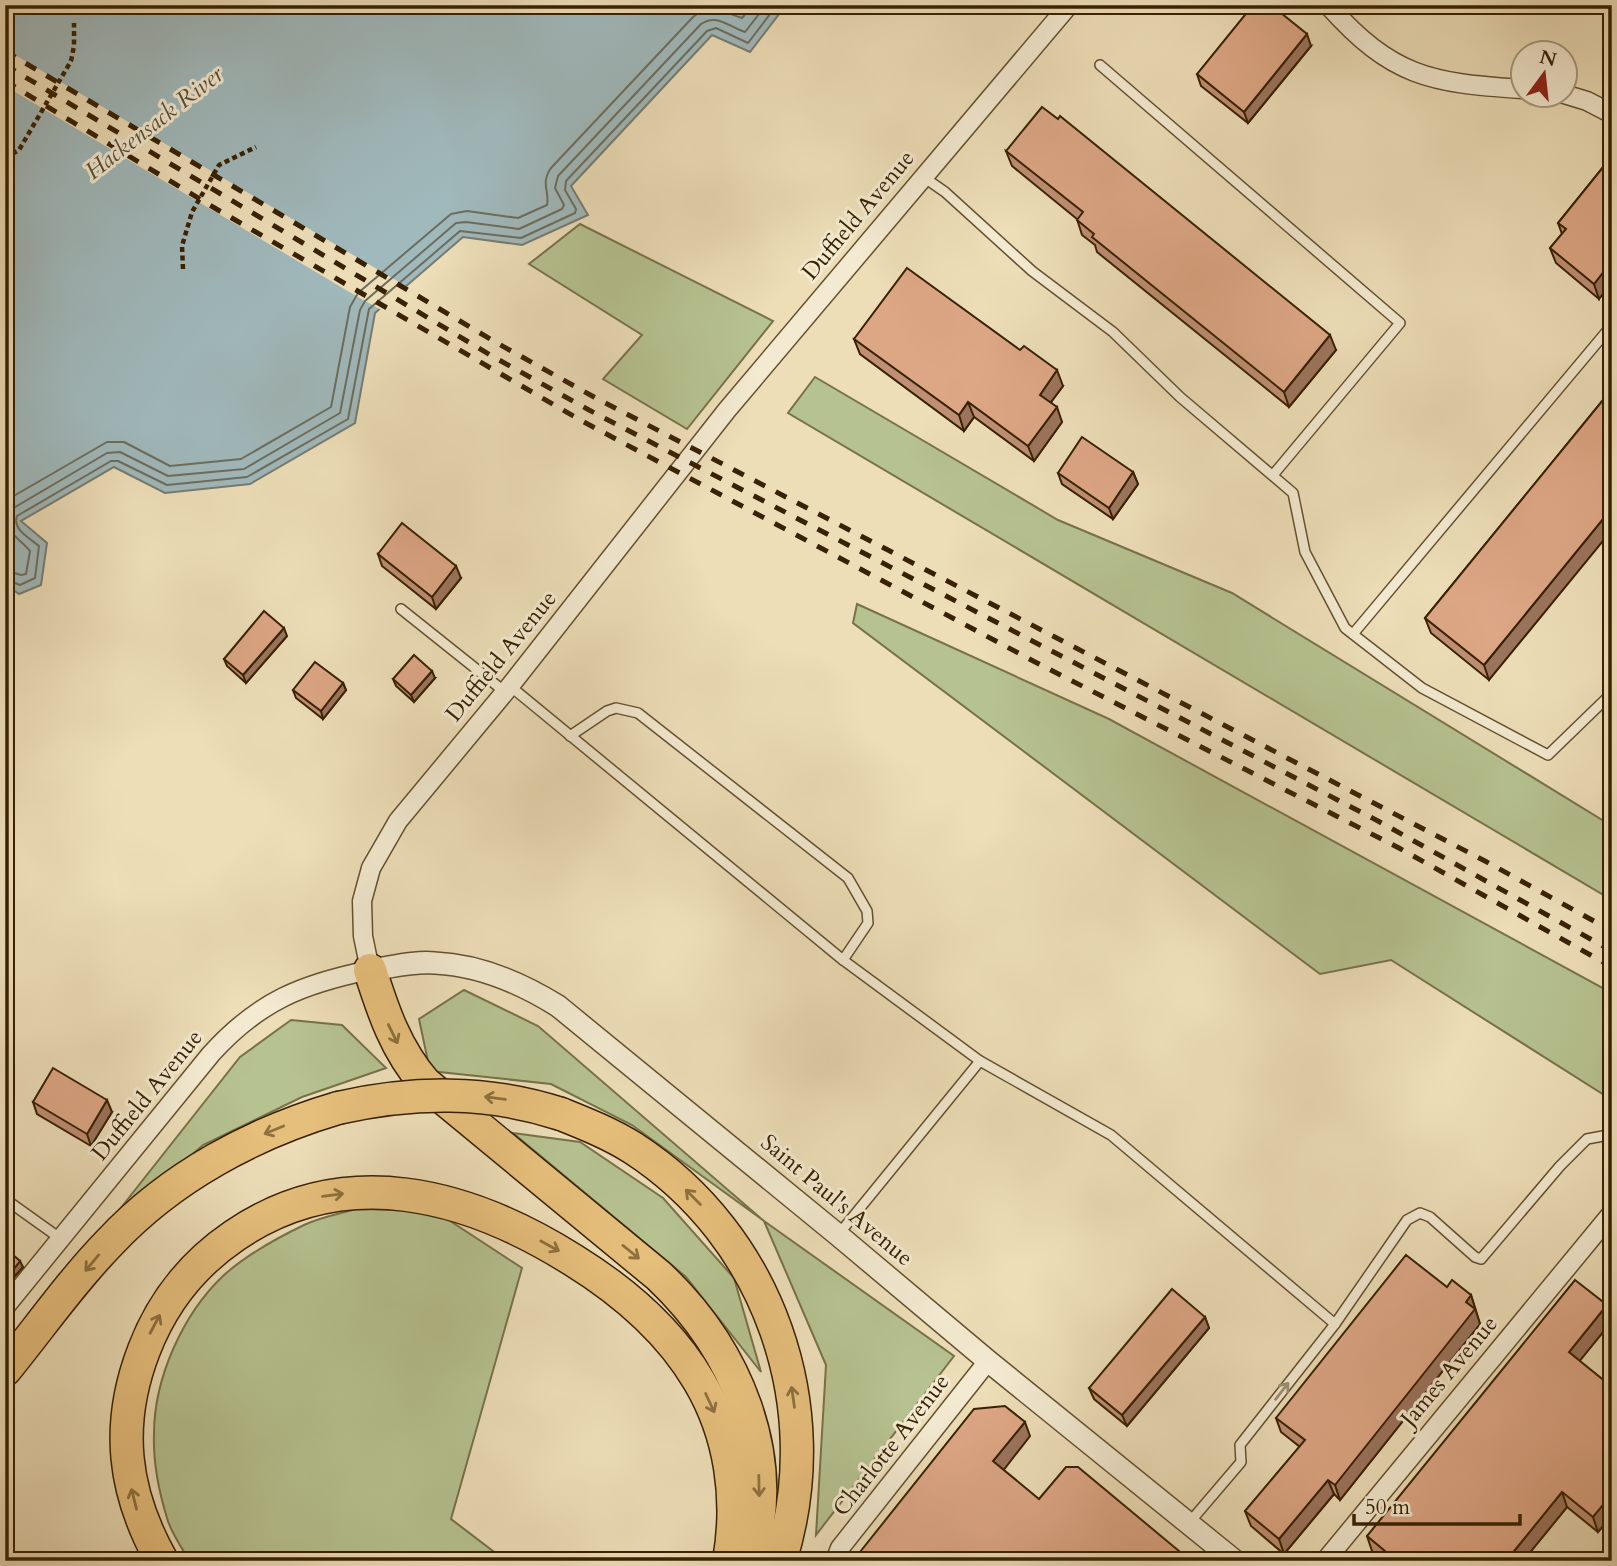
<svg xmlns="http://www.w3.org/2000/svg" width="1617" height="1566" viewBox="0 0 1617 1566" font-family="Cardo,serif">
  <style>
    .green { fill: #b6c290; stroke: #777248; stroke-width: 2 }
    .water { fill: #a0b9bc; stroke: #767c71; stroke-width: 2 }
    .pier { fill: #eddeb8 }
    .lines { fill: none; stroke-linecap: round; stroke-linejoin: round }
    .shore { stroke: #6c6d5e; stroke-width: 2 }
    .service-casing { stroke: #65502e; stroke-width: 12 }
    .minor-casing { stroke: #65502e; stroke-width: 21 }
    .tertiary-casing { stroke: #65502e; stroke-width: 24 }
    .motorway-casing { stroke: #382100; stroke-width: 35 }
    .path { stroke: #382100; stroke-width: 4.5; stroke-dasharray: 5 3.5; stroke-linecap: butt }
    .service { stroke: #f3ead1; stroke-width: 9 }
    .minor { stroke: #f3ead1; stroke-width: 18 }
    .tertiary { stroke: #f3ead1; stroke-width: 21 }
    .motorway { stroke: #e6bf7c; stroke-width: 32 }
    .rail { stroke: #382100; stroke-width: 5; stroke-dasharray: 12 12; stroke-linecap: butt }
    .motorway-bridge-casing { stroke: #382100; stroke-width: 35; stroke-linecap: butt }
    .motorway-bridge { stroke: #e6bf7c; stroke-width: 32 }
    .wall { fill: #be8f72; stroke: #382100; stroke-width: 2 }
    .shaded-wall { fill: #9b745d; stroke: #382100; stroke-width: 2 }
    .building { fill: #dda685; stroke: #382100; stroke-width: 2 }
    .oneway { stroke: #8f703e }
    .oneway2 { stroke: #9f9073 }
    .labels { text-anchor: middle; dominant-baseline: central; stroke-width: 6; stroke-linejoin: round; paint-order: stroke }
    .street-label { font-size: 23px; fill: #382100; stroke: #f3ead1 }
    .water-label { font-size: 24px; font-style: italic; fill: #574f38; stroke: #f3ead1 }
  </style>
  <rect width="100%" height="100%" fill="#eddeb8"/>
  <filter id="stains"><feTurbulence type="fractalNoise" baseFrequency=".00286" numOctaves="4"/><feColorMatrix values="0 0 0 0 .2 0 0 0 0 .09 0 0 0 0 .02 0 0 0 .5 -.17"/></filter>
  <radialGradient id="worn" r=".72"><stop offset=".6" stop-color="#630" stop-opacity="0"/><stop offset="1" stop-color="#630" stop-opacity=".3"/></radialGradient>
  <!-- green -->
  <g class="green">
    <polygon points="580,224 773,321 687,429 603,379 642,335 529,264"/>
    <polygon points="815,377 1058,520 1232,593 1612,826 1612,900 788,413"/>
    <polygon points="857,604 1109,719 1612,993 1612,1100 1391,960 1320,974 853,623"/>
    <polygon points="464,990 538,1026 764,1221 954,1356 816,1535 826,1365 764,1221 632,1125 551,1084 430,1071 419,1019"/>
    <polygon points="291,1020 342,1025 386,1068 302,1097 203,1145 101,1233 240,1057"/>
    <polygon points="513,1133 580,1142 663,1198 734,1278 761,1372 686,1277"/>
    <path d="M356 1209 409 1210 447 1219 522 1268 451 1519 506 1561H189C182 1547 171 1533 167 1518 159 1492 153 1461 154 1434 154 1378 183 1314 223 1276 246 1255 277 1238 304 1225 320 1217 339 1214 356 1209Z"/>
  </g>
  <!-- water -->
  <polygon class="water" points="5,5 786,5 750,52 712,35 571,186 588,215 522,245 463,237 375,313 355,423 250,484 165,493 114,467 21,521 47,543 41,585 19,594 5,584"/>
  <!-- pier -->
  <polygon class="pier" points="5,49 409,288 383,311 351,293 5,86"/>
  <g class="lines">
    <!-- shore -->
    <g class="shore">
      <path d="M5 501 107 442H124L170 466 241 459 331 407 350 307 358 293 451 214 467 211 518 218 547 205C550 191 540 184 551 168L693 17C711 3 723 12 742 18L753 5"/>
      <path d="M5 570 21 575 26 574 30 551C20 538 0 531 10 510L107 453 120 452 168 476 244 469 340 413 360 310 365 301 456 223 466 222 519 229 562 209 564 205 555 188 558 176 701 24C717 13 729 27 745 32L766 5"/>
      <path d="M5 579 20 585 35 578 39 546C30 538 12 530 17 516L111 461H118L167 485 247 477 348 419 369 309 460 231 521 238 575 213 576 209 565 190 566 181 707 31 716 28 748 43 777 5"/>
    </g>
    <!-- service casing -->
    <g class="service-casing">
      <g id="service">
        <polyline points="1100,65 1400,323 1273,475"/>
        <polyline points="922,176 945,192 1032,271 1113,332 1180,397 1293,493 1305,552 1345,628 1422,688 1548,755 1612,693"/>
        <polyline points="401,609 505,692"/>
        <polyline points="1353,634 1612,325"/>
        <polyline points="510,686 843,960 980,1061 1111,1135 1335,1324"/>
        <polyline points="570,736 607,711 616,708 638,713 848,878 867,911 868,923 843,960"/>
        <polyline points="5,1199 61,1239"/>
        <polyline points="838,1235 980,1061"/>
        <polyline points="1189,1523 1241,1462 1240,1445 1335,1324 1407,1220 1420,1213 1430,1217 1475,1257 1481,1259 1560,1166 1587,1139 1603,1136 1612,1140"/>
      </g>
    </g>
    <!-- minor casing -->
    <g class="minor-casing">
      <g id="minor">
        <path d="M1328 5C1392 77 1430 83 1522 89"/>
        <polyline points="1564,94 1587,101 1612,114"/>
        <path d="M5 1307 211 1054C259 1001 302 984 370 970L363 936 362 901 371 868 398 821 510 686 727 410 1069 5"/>
        <polyline points="835,1561 840,1548 988,1361"/>
        <polyline points="1325,1561 1612,1213"/>
      </g>
    </g>
    <!-- tertiary casing -->
    <g class="tertiary-casing">
      <path id="tertiary" d="M370 970C392 967 414 961 435 963 480 965 521 983 558 1006L838 1235 988 1361 1235 1561"/>
    </g>
    <!-- motorway casing -->
    <g class="motorway-casing">
      <g id="motorway">
        <path d="M370 970C383 1011 396 1050 425 1083L659 1276C735 1348 783 1456 749 1561"/>
        <path d="M561 1114C586 1124 611 1134 633 1148 769 1236 829 1407 780 1561"/>
        <path d="M5 1370C40 1327 72 1281 110 1242 171 1177 253 1133 338 1108"/>
        <path d="M162 1561C123 1492 115 1425 144 1350 162 1303 193 1264 234 1236 345 1160 468 1194 573 1260 623 1291 669 1330 699 1381 731 1435 740 1499 729 1561"/>
      </g>
    </g>
    <!-- path -->
    <g class="path">
      <polyline points="5,158 19,150 71,61 74,46 74,23"/>
      <polyline points="183,269 182,246 192,212 219,165 256,147"/>
    </g>
    <!-- service -->
    <use href="#service" class="service"/>
    <!-- minor -->
    <use href="#minor" class="minor"/>
    <!-- tertiary -->
    <use href="#tertiary" class="tertiary"/>
    <!-- motorway -->
    <use href="#motorway" class="motorway"/>
    <!-- rail -->
    <g class="rail">
      <polyline points="5,51 497,343 594,397 1485,861 1612,931"/>
      <polyline points="5,65 492,356 589,410 1378,821 1612,951"/>
      <polyline points="5,81 218,210 582,421 1039,664 1399,848 1612,967"/>
    </g>
    <!-- motorway-bridge casing -->
    <g class="motorway-bridge-casing">
      <path id="motorway-bridge" d="M338 1108C414 1091 487 1090 561 1114"/>
    </g>
    <!-- motorway-bridge -->
    <use href="#motorway-bridge" class="motorway-bridge"/>
  </g>
  <!-- wall -->
  <g class="wall">
    <polygon points="1311,46 1248,123 1201,86 1197,74"/>
    <polygon points="1006,151 1336,350 1289,407 1097,252 1095,245 1082,235 1077,219 1012,166"/>
    <polygon points="1608,161 1599,299 1556,263 1550,248 1562,234 1558,223"/>
    <polygon points="854,339 1063,386 1051,402 1062,422 1034,461 974,417 964,431 860,354"/>
    <polygon points="1612,389 1489,680 1431,633 1425,618"/>
    <polygon points="1133,472 1138,484 1113,519 1062,484 1058,473"/>
    <polygon points="378,554 461,578 436,609 382,566"/>
    <polygon points="287,636 246,683 227,666 224,659"/>
    <polygon points="435,678 414,702 396,686 393,679"/>
    <polygon points="343,683 346,690 323,719 296,698 293,690"/>
    <polygon points="33,1102 112,1112 91,1146 37,1114"/>
    <polygon points="5,1248 23,1267 15,1276 5,1270"/>
    <polygon points="1447,1287 1471,1295 1480,1324 1340,1500 1334,1494 1284,1554 1251,1526 1245,1511 1300,1447 1281,1432 1276,1418"/>
    <polygon points="1607,1305 1612,1321 1579,1361 1612,1387 1612,1515 1598,1532 1567,1507 1523,1561 1384,1561 1372,1551 1367,1536"/>
    <polygon points="1205,1317 1209,1328 1127,1426 1094,1399 1089,1388"/>
  </g>
  <!-- shaded-wall -->
  <g class="shaded-wall">
    <polygon points="1307,34 1311,46 1248,123 1244,112"/>
    <polygon points="1612,261 1612,283 1599,299 1594,284"/>
    <polygon points="1330,335 1336,350 1289,407 1284,392"/>
    <polygon points="1057,370 1063,386 1045,410 1040,395"/>
    <polygon points="968,402 974,417 964,431 959,415"/>
    <polygon points="1057,407 1062,422 1034,461 1028,446"/>
    <polygon points="1133,472 1138,484 1113,519 1109,508"/>
    <polygon points="1612,508 1612,530 1489,680 1484,665"/>
    <polygon points="456,566 461,578 436,609 432,597"/>
    <polygon points="284,628 287,636 246,683 243,675"/>
    <polygon points="432,671 435,678 414,702 411,695"/>
    <polygon points="343,683 346,690 323,719 321,711"/>
    <polygon points="107,1100 112,1112 91,1146 87,1134"/>
    <polygon points="20,1261 23,1267 15,1276 13,1270"/>
    <polygon points="1471,1295 1480,1324 1340,1500 1335,1485"/>
    <polygon points="1607,1305 1612,1321 1574,1368 1569,1352"/>
    <polygon points="1205,1317 1209,1328 1127,1426 1122,1415"/>
    <polygon points="1025,1422 1030,1436 999,1476 993,1461"/>
    <polygon points="1328,1480 1334,1494 1284,1554 1279,1539"/>
    <polygon points="1562,1492 1567,1507 1523,1561 1506,1561"/>
    <polygon points="1611,1494 1612,1515 1598,1532 1593,1517"/>
  </g>
  <!-- building -->
  <g class="building">
    <polygon points="1253,5 1271,5 1307,34 1244,112 1197,74"/>
    <polygon points="1042,107 1058,119 1060,116 1330,335 1284,392 1092,237 1094,234 1077,220 1083,212 1006,151"/>
    <polygon points="1608,161 1612,164 1612,261 1594,284 1550,248 1566,229 1558,223"/>
    <polygon points="907,268 1020,350 1024,346 1057,370 1040,395 1057,407 1028,446 968,402 959,415 854,339"/>
    <polygon points="1612,389 1612,508 1484,665 1425,618"/>
    <polygon points="1082,437 1133,472 1109,508 1058,473"/>
    <polygon points="402,523 456,566 432,597 378,554"/>
    <polygon points="264,611 284,628 243,675 224,659"/>
    <polygon points="414,655 432,671 411,695 393,679"/>
    <polygon points="315,662 343,683 321,711 293,690"/>
    <polygon points="53,1068 107,1100 87,1134 33,1102"/>
    <polygon points="5,1248 20,1261 13,1270 5,1265"/>
    <polygon points="1406,1255 1447,1287 1452,1280 1471,1295 1466,1302 1475,1309 1335,1485 1328,1480 1279,1539 1245,1511 1305,1440 1276,1418"/>
    <polygon points="1575,1280 1607,1305 1569,1352 1612,1387 1612,1494 1593,1517 1562,1492 1506,1561 1397,1561 1367,1536"/>
    <polygon points="1172,1289 1205,1317 1122,1415 1089,1388"/>
    <polygon points="1005,1406 1025,1422 993,1461 1039,1499 1066,1467 1078,1467 1191,1561 861,1561 856,1557 974,1409"/>
  </g>
  <!-- one-way arrows -->
  <defs><path id="oneway-shaft" d="M-6 0H5M1.5-3L5.5 0L1.5 3" fill="none" stroke-width="1.6" stroke-linecap="round" stroke-linejoin="round" transform="scale(1.75)"/></defs>
  <g class="oneway">
    <use href="#oneway-shaft" transform="translate(393 1034) rotate(64)"/>
    <use href="#oneway-shaft" transform="translate(495 1098) rotate(-172)"/>
    <use href="#oneway-shaft" transform="translate(274 1130) rotate(158)"/>
    <use href="#oneway-shaft" transform="translate(333 1195) rotate(-8)"/>
    <use href="#oneway-shaft" transform="translate(693 1197) rotate(-135)"/>
    <use href="#oneway-shaft" transform="translate(550 1246) rotate(29)"/>
    <use href="#oneway-shaft" transform="translate(631 1252) rotate(39)"/>
    <use href="#oneway-shaft" transform="translate(92 1263) rotate(130)"/>
    <use href="#oneway-shaft" transform="translate(155 1324) rotate(-62)"/>
    <use href="#oneway-shaft" transform="translate(793 1397) rotate(-98)"/>
    <use href="#oneway-shaft" transform="translate(710 1403) rotate(65)"/>
    <use href="#oneway-shaft" transform="translate(759 1486) rotate(89)"/>
    <use href="#oneway-shaft" transform="translate(134 1499) rotate(-104)"/>
  </g>
  <use class="oneway2" href="#oneway-shaft" transform="translate(1282 1391) rotate(-52)"/>
  <g class="labels">
    <!-- street labels -->
    <g class="street-label">
      <text transform="translate(858 215) rotate(-50)">Duffield Avenue</text>
      <text transform="translate(501 656) rotate(-51)">Duffield Avenue</text>
      <text transform="translate(147 1095) rotate(-51)">Duffield Avenue</text>
      <text transform="translate(837 1200) rotate(40)">Saint Paul's Avenue</text>
      <text transform="translate(1449 1371) rotate(-50)">James Avenue</text>
      <text transform="translate(891 1445) rotate(-52)">Charlotte Avenue</text>
    </g>
    <!-- water labels -->
    <g class="water-label">
      <text transform="translate(154 123) rotate(-38)">Hackensack River</text>
    </g>
  </g>
  <!-- margin -->
  <rect width="1617" height="1566" fill="none" stroke="#eddeb8" stroke-width="28"/>
  <rect x="7" y="7" width="1603" height="1552" fill="none" stroke="#382100" stroke-width="3.5"/>
  <rect x="14" y="14" width="1589" height="1538" fill="none" stroke="#382100" stroke-width="2"/>
  <!-- north arrow -->
  <g transform="translate(1544 74) rotate(15)"><circle r="33" fill="#f3ead1" stroke="#a89a7d" stroke-width="2"/>
  <path d="M0-5L12 26L0 18L-12 26Z" fill="#8f2418"/>
  <text y="-10" font-size="19" font-weight="bold" text-anchor="middle" fill="#382100">N</text>
  </g>
  <!-- scale -->
  <path d="M1354 1514v10h166v-10" fill="none" stroke="#382100" stroke-width="3.5"/>
  <text x="1365" y="1514" font-size="21" fill="#382100" stroke="#f3ead1" stroke-width="5" paint-order="stroke">50 m</text>
  <rect width="100%" height="100%" filter="url(#stains)"/>
  <rect width="100%" height="100%" fill="url(#worn)"/>
</svg>
